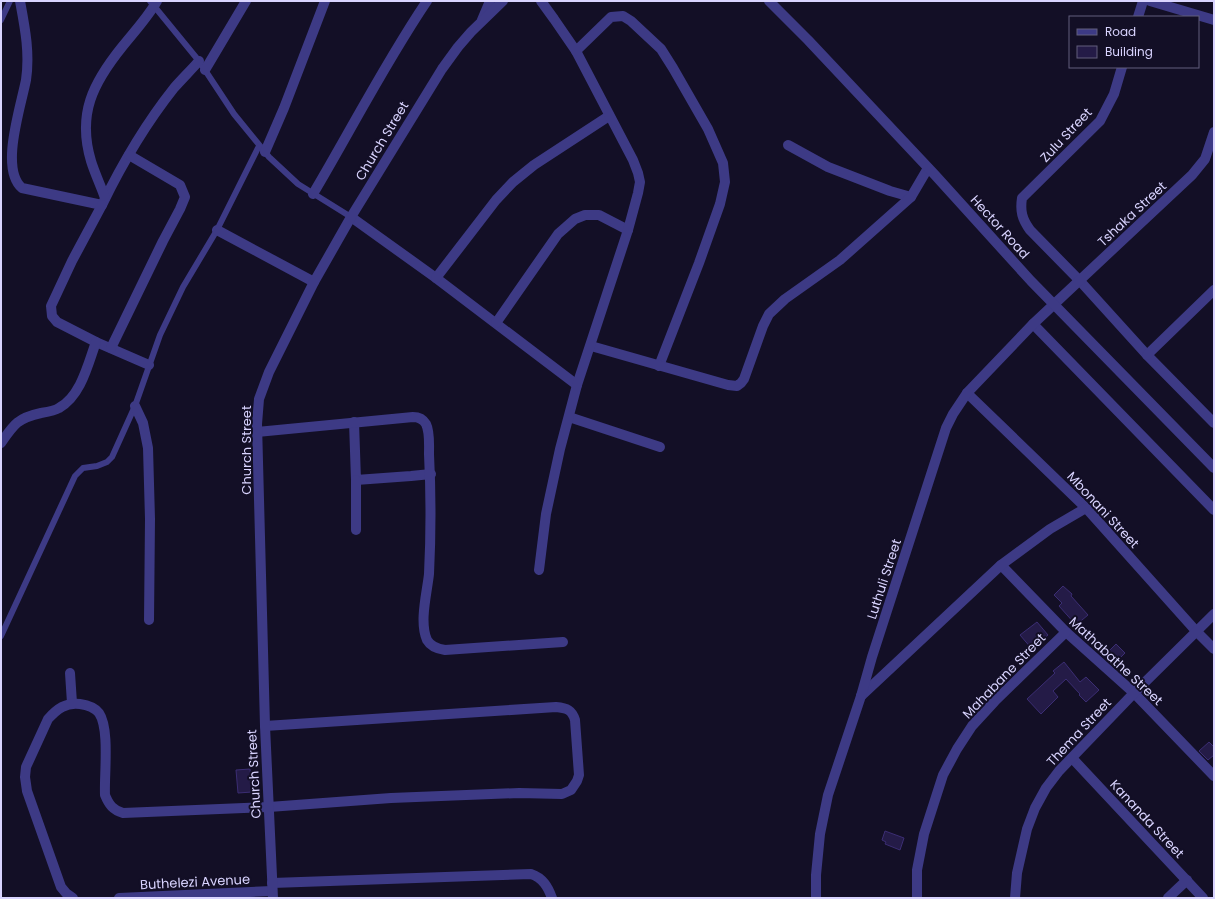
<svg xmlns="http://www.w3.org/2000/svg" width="1215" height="899" viewBox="0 0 1215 899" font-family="Poppins,sans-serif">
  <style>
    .building { fill: #241b47; stroke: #3b2d73 }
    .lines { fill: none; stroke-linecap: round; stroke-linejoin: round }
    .service { stroke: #3d3a85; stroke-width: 6 }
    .minor { stroke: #3d3a85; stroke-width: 10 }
    .tertiary { stroke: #3d3a85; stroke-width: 10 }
    .labels { text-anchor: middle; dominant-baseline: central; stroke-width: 4; stroke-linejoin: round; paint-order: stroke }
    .street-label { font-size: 13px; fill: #d9d4ff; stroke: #130f26 }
  </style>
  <rect width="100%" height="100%" fill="#130f26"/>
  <!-- building -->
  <g class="building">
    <polygon points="1063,586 1072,594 1071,596 1088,615 1076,625 1059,606 1062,603 1054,595"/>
    <polygon points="1037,622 1048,635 1032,649 1020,635"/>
    <polygon points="1116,644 1125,653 1115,663 1106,654"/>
    <polygon points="1064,662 1080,682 1086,677 1099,690 1086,702 1079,695 1080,694 1066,679 1053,691 1058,697 1041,714 1027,699 1055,673 1053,671"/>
    <polygon points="1209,742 1214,747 1214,755 1208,760 1199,751"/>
    <polygon points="250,769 252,792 238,793 236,770"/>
    <polygon points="885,831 904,838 900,850 885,844 886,842 882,840"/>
  </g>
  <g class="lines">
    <!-- service -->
    <g class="service">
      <polyline points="150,1 199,61 234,114 269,157 298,184 351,217"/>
      <polyline points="1,20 10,1"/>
      <polyline points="1,636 75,476 83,468 97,466 107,462 112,457 135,406 160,335 183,287 217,230 259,146"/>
    </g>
    <!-- minor -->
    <g class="minor">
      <path d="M20 1C25 28 30 53 26 80 20 110 0 169 22 188L102 205C121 166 147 122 174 88 182 79 191 70 199 61"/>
      <polyline points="1150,1 1214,20"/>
      <polyline points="1138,17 1143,1"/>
      <polyline points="482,20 490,1"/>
      <polyline points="576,51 611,17 623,16 631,21 661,49 673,68 708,129 723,163 725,182 720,204 699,263 659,366"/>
      <path d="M1122 67 1114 94 1100 121 1022 198C1020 211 1022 219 1030 230L1080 281 1147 355 1214 423"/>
      <polyline points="205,70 246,1"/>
      <polyline points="788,145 828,167 890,191 911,197"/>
      <polyline points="265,152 284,108 325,1"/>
      <path d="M313 194C351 130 385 63 427 1"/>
      <path d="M105 198C101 186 95 174 91 161 77 114 93 83 122 47 134 32 148 17 157 1"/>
      <polyline points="102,205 72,261 51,306 52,316 57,322 96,342 149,365"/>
      <polyline points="351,217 436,278 577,385"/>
      <polyline points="217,230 314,282"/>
      <polyline points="436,278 496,200 513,182 534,165 609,116"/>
      <polyline points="496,323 558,234 575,219 585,215 599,215 628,230"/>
      <polyline points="1033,324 1214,510"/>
      <polyline points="591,346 728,385 737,386 741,383 744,379 763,326 769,314 785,299 840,260 911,197 928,168"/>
      <polyline points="111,348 163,241 180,209 185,197 180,185 129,155"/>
      <polyline points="1147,355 1214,290"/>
      <polyline points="967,393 1086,508 1196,631 1214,649"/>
      <polyline points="135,406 143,423 148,448 150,519 149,620"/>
      <polyline points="569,417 660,447"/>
      <polyline points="354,422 356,480 411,476 431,474"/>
      <path d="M257 432 413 417C418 417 423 419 426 424 430 432 429 444 429 454 431 494 431 534 429 574 427 593 419 622 427 640 431 647 438 649 445 650L563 642"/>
      <path d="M1 443C14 424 18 418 41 413 47 412 54 411 59 408 81 396 88 364 96 342"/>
      <polyline points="356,480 356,530"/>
      <polyline points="1001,565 1066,632 1134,693 1214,776"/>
      <polyline points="539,570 546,514 560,449 577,385 628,230 638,193 640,182 638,173 633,160 576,51 554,19 541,1"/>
      <polyline points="70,673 72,703"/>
      <polyline points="861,696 1001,565 1050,529 1086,508"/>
      <polyline points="1072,758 1203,898"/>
      <path d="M272 883 531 874C543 878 548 887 552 898"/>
      <path d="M73 898 66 893 61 887 27 791 25 777 26 767 48 719C57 709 66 702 80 704 87 705 95 708 99 713 110 729 104 775 105 795 109 805 113 810 123 813L269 807 391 798 519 793 562 794 571 790 577 781 579 775 575 720C572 710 567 708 556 707L265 726"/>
      <polyline points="119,898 272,891"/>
      <polyline points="816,898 816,875 820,834 828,795 861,696 872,657 946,428 953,414 967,393 1033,324 1192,175 1205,159 1214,132"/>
      <polyline points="917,898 917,870 924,834 943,775 957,749 972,726 995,701 1066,632"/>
      <polyline points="1015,898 1017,873 1027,829 1035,808 1046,788 1059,771 1134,693 1214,614"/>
      <polyline points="1168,898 1187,880"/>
    </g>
    <!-- tertiary -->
    <g class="tertiary">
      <polyline points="769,1 808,40 935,175 1031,281 1214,468"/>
      <polyline points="273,898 265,726 257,424 259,399 269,372 314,282 351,217 442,69 458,47 471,32 503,1"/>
    </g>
  </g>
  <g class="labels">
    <!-- street labels -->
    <g class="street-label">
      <text transform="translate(1066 135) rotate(-47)">Zulu Street</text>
      <text transform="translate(382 141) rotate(-59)">Church Street</text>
      <text transform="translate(1132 214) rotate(-43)">Tshaka Street</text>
      <text transform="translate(1000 227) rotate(48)">Hector Road</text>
      <text transform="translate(246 450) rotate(-90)">Church Street</text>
      <text transform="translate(1103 510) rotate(47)">Mbonani Street</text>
      <text transform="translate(884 579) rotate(-72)">Luthuli Street</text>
      <text transform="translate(1116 661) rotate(43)">Mathabathe Street</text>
      <text transform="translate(1004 676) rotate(-46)">Mahabane Street</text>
      <text transform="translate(1079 732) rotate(-47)">Thema Street</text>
      <text transform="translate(254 774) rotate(-93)">Church Street</text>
      <text transform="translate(1147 819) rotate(47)">Kananda Street</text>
      <text transform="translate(195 882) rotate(-3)">Buthelezi Avenue</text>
    </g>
  </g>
  <!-- border -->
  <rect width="1215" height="899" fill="none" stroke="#d9d4ff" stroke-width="4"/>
  <!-- legend -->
  <rect x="1069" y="16" width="130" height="52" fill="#130f26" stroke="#625e7d"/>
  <rect x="1077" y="29" width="20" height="6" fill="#3d3a85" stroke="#625e7d"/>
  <text x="1105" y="36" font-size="12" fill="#d9d4ff">Road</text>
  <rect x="1077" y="46" width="20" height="12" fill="#241b47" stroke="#625e7d"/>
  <text x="1105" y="56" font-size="12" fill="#d9d4ff">Building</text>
</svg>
